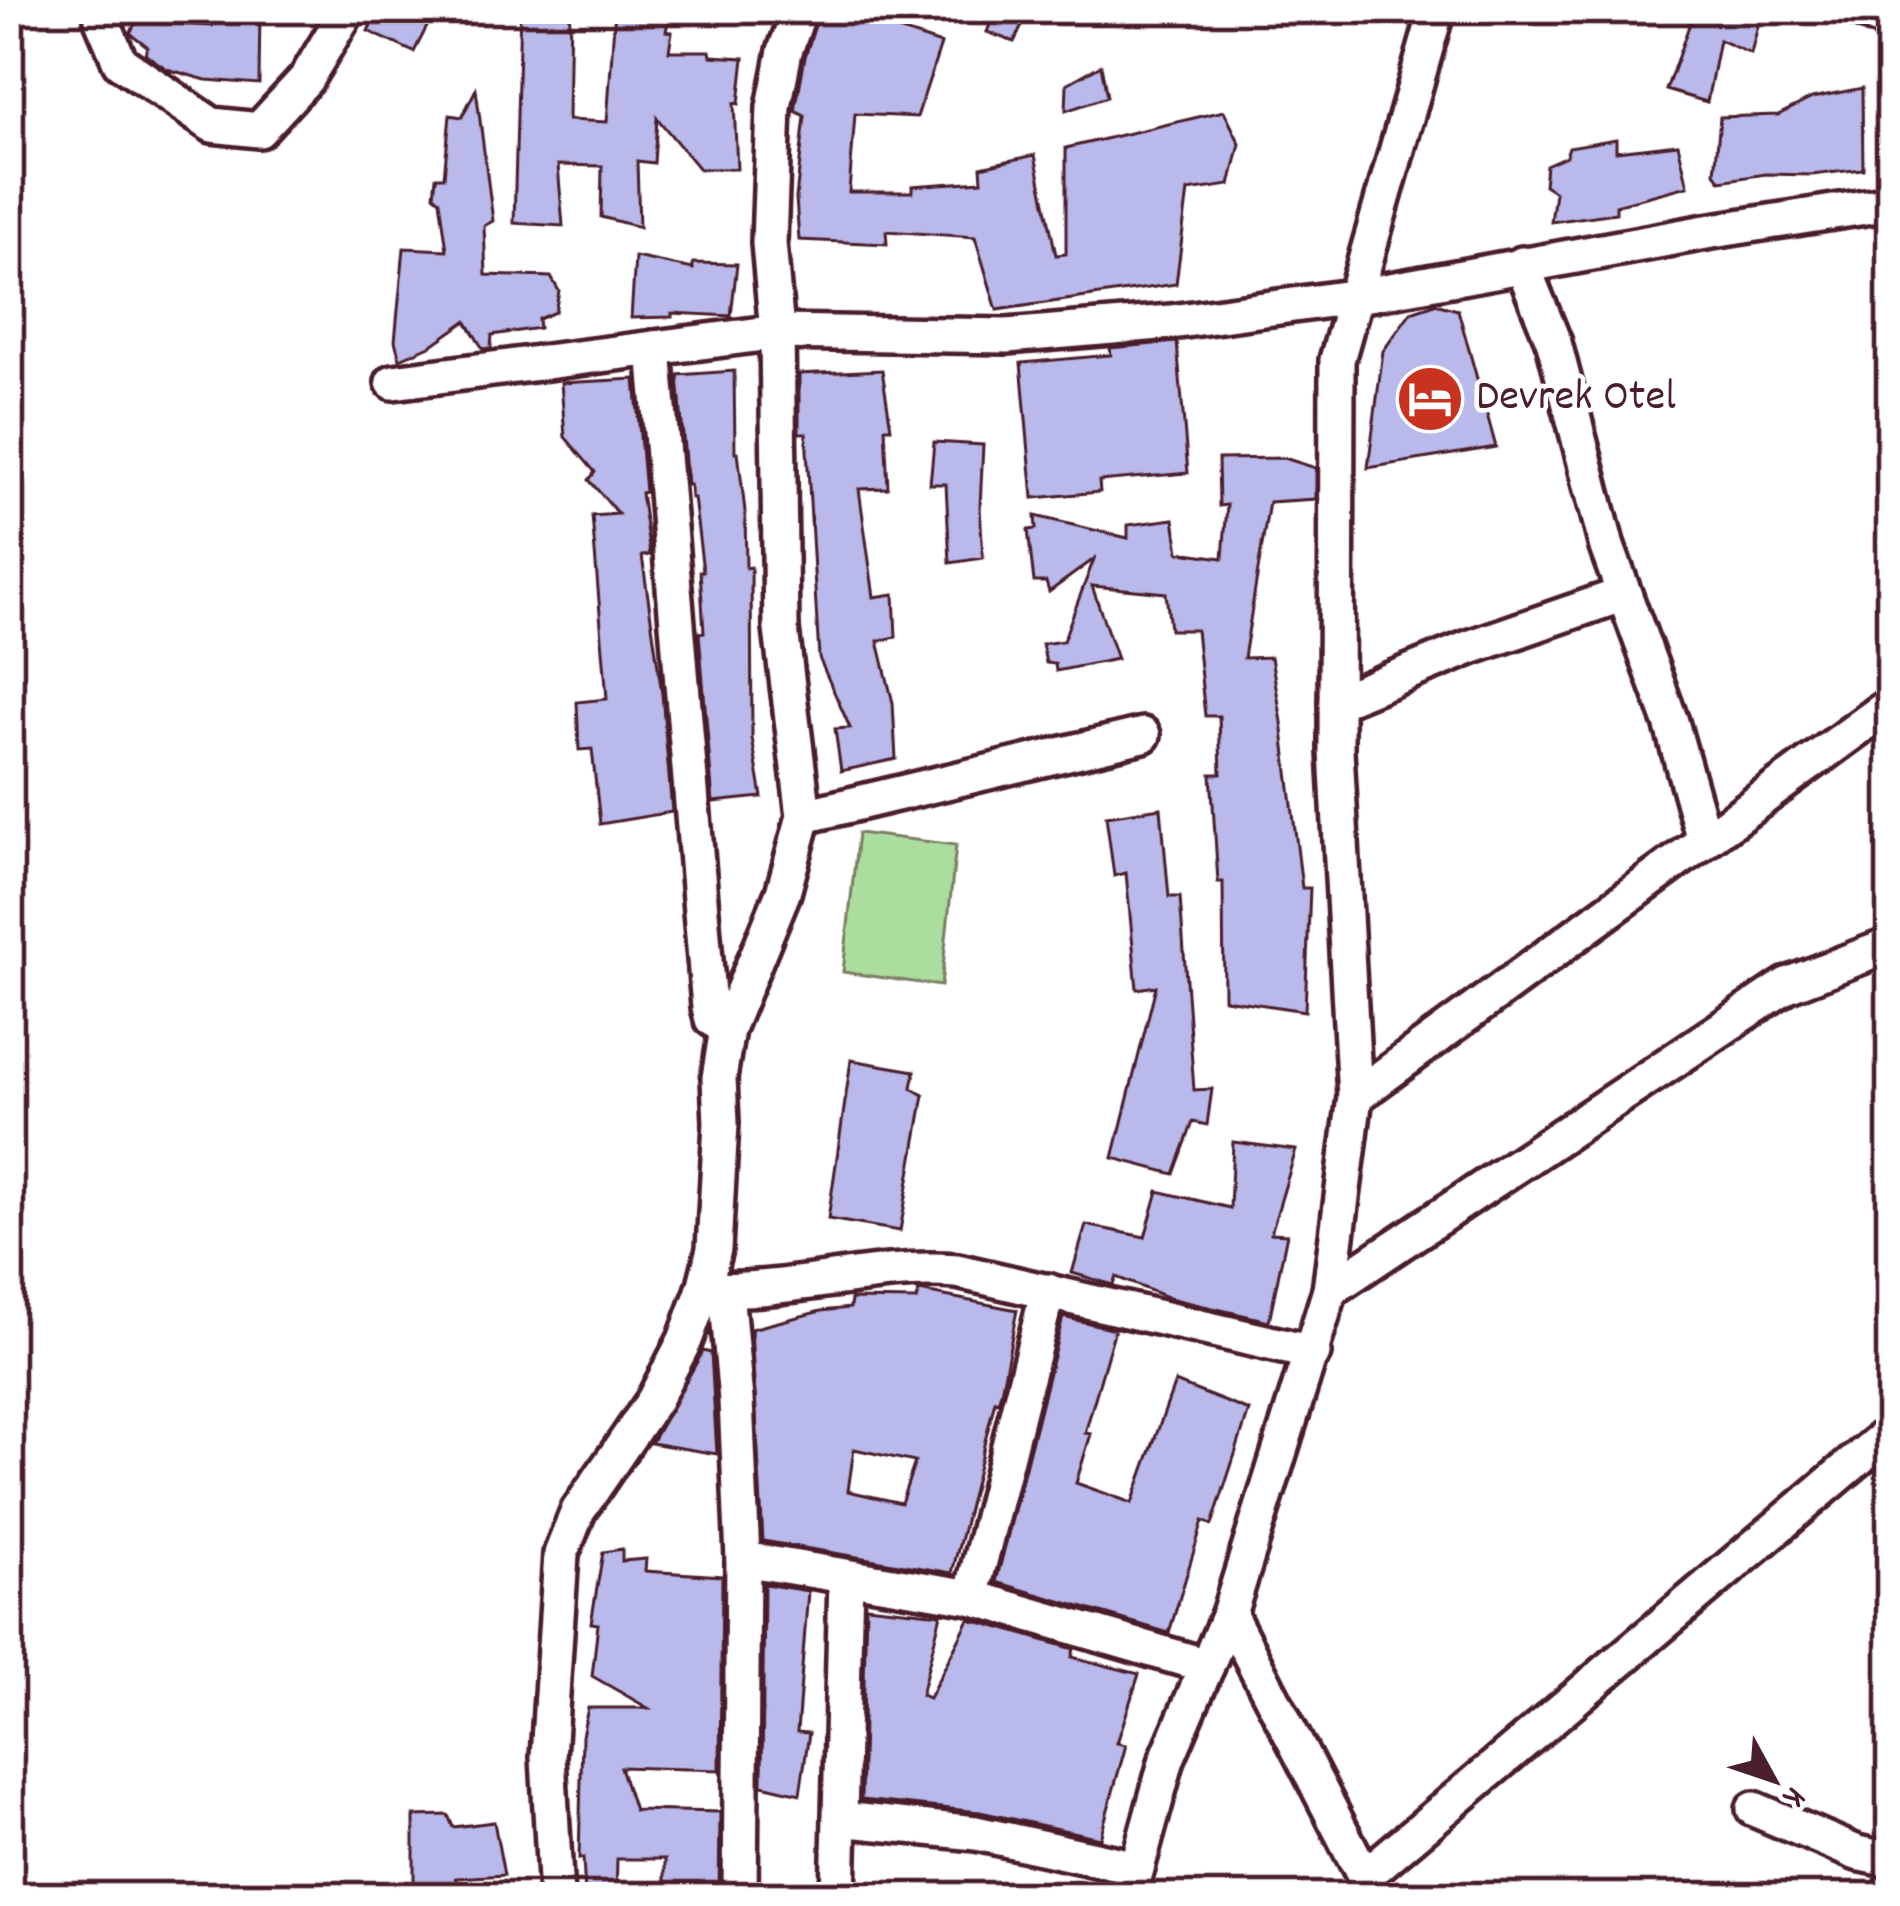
<svg xmlns="http://www.w3.org/2000/svg" width="1900" height="1906" viewBox="0 0 1900 1906" font-family="Dekko,sans-serif">
  <style>
    .green { fill: #abdd9e; stroke: #7a7e64; stroke-width: 3 }
    .building { fill: #b9b9eb; stroke: #4a1f2b; stroke-width: 3; fill-rule: evenodd }
    .lines { fill: none; stroke-linecap: round; stroke-linejoin: round }
    .minor-casing { stroke: #4a1f2b; stroke-width: 42 }
    .minor { stroke: #fff; stroke-width: 33 }
    .labels { text-anchor: middle; dominant-baseline: central; stroke-width: 9; stroke-linejoin: round; paint-order: stroke }
    .poi-label { font-size: 45px; fill: #4a1f2b; stroke: #fff; text-anchor: start }
  </style>
  <rect width="100%" height="100%" fill="#fff"/>
  <filter id="ink" filterUnits="userSpaceOnUse"><feTurbulence type="fractalNoise" baseFrequency=".00833" numOctaves="2"/><feDisplacementMap in="SourceGraphic" scale="24" xChannelSelector="R" yChannelSelector="G"/><feConvolveMatrix kernelMatrix="1 2 1 2 8 2 1 2 1" color-interpolation-filters="sRGB"/></filter>
  <g filter="url(#ink)">
    <!-- green -->
    <polygon class="green" points="858,833 956,845 941,986 843,972"/>
    <!-- building -->
    <g class="building">
      <polygon points="143,9 159,9 158,23 212,26 213,21 221,22 223,9 260,9 259,84 206,80 167,69 145,54 147,46 130,33"/>
      <polygon points="379,9 436,9 414,52 368,31"/>
      <polygon points="520,9 570,9 568,120 607,122 615,9 671,9 666,31 672,32 669,51 710,51 711,56 744,58 739,104 734,103 737,169 699,169 657,118 654,163 637,161 639,227 601,217 602,166 558,165 563,226 514,223"/>
      <polygon points="820,9 835,9 941,44 917,117 855,114 849,192 912,192 912,186 982,181 981,167 1035,155 1056,255 1066,254 1066,148 1224,111 1240,144 1230,185 1188,191 1176,284 997,310 975,237 886,231 887,244 799,240 796,198 805,116 795,111 805,57"/>
      <polygon points="996,9 1030,9 1014,42 987,32"/>
      <polygon points="1695,9 1762,9 1751,54 1719,40 1707,102 1666,90"/>
      <polygon points="1101,65 1107,97 1066,111 1067,84"/>
      <polygon points="1862,88 1863,169 1812,175 1766,174 1721,181 1715,173 1720,117 1778,115 1812,98"/>
      <polygon points="476,89 493,221 484,226 486,275 551,277 559,291 555,312 538,319 539,328 492,335 491,348 483,349 466,321 432,345 400,359 395,341 404,248 447,250 440,200 434,195 436,177 444,177 450,115 462,117"/>
      <polygon points="1616,139 1616,151 1678,144 1688,186 1616,205 1616,213 1551,222 1555,192 1544,185 1546,165 1566,156 1569,147"/>
      <polygon points="635,257 693,269 693,263 737,264 731,316 672,313 672,317 631,318"/>
      <polygon points="1435,304 1458,310 1496,447 1368,468 1383,351 1411,312"/>
      <polygon points="1177,342 1188,473 1099,481 1100,492 1033,498 1021,363 1111,355 1110,348"/>
      <polygon points="882,370 891,428 885,428 888,488 859,489 874,597 894,594 896,637 878,641 893,703 896,759 841,771 835,729 850,728 819,658 806,433 799,433 799,374"/>
      <polygon points="734,371 735,452 738,452 745,511 746,568 751,567 752,738 762,797 713,802 699,633 704,632 700,571 703,571 694,498 691,498 690,485 687,485 678,375"/>
      <polygon points="635,379 645,492 641,493 650,555 642,556 662,694 672,812 600,824 592,749 579,750 577,702 607,699 592,516 618,514 589,480 595,472 565,437 561,383"/>
      <polygon points="934,442 983,445 980,507 983,558 950,563 946,484 930,484"/>
      <polygon points="1284,458 1316,468 1316,499 1269,502 1244,658 1271,657 1282,722 1302,888 1310,888 1305,1011 1224,999 1223,882 1218,882 1211,774 1221,774 1219,716 1205,716 1196,630 1170,630 1166,593 1092,586 1117,659 1056,671 1055,664 1046,663 1042,644 1063,641 1094,559 1049,592 1046,582 1034,582 1028,530 1036,529 1035,516 1128,538 1128,525 1174,519 1179,552 1223,558 1227,505 1219,506 1218,459"/>
      <polygon points="1161,808 1169,897 1180,897 1194,1090 1212,1089 1207,1125 1193,1122 1174,1174 1113,1158 1156,986 1137,989 1126,873 1114,876 1106,816"/>
      <polygon points="851,1060 915,1071 912,1088 924,1095 900,1231 828,1219"/>
      <polygon points="1233,1142 1296,1150 1271,1233 1287,1234 1269,1321 1169,1298 1116,1277 1113,1285 1072,1273 1086,1225 1145,1237 1158,1191 1230,1208"/>
      <path d="M919 1291 1017 1310 1001 1392 998 1402 995 1401 952 1573 763 1541 751 1329 821 1311 850 1308 851 1299 917 1300ZM854 1449 915 1462 901 1503 848 1491Z"/>
      <polygon points="1063,1317 1115,1329 1085,1433 1091,1434 1076,1483 1132,1503 1175,1382 1249,1411 1212,1525 1203,1521 1169,1633 996,1582"/>
      <polygon points="703,1351 711,1353 717,1454 651,1443"/>
      <polygon points="622,1549 622,1561 646,1559 645,1571 722,1576 720,1770 620,1767 634,1810 720,1812 719,1897 665,1897 665,1859 617,1859 616,1897 585,1897 583,1858 579,1859 582,1736 588,1708 648,1708 592,1676 598,1624 591,1623 603,1552"/>
      <polygon points="764,1584 808,1591 797,1732 809,1733 800,1794 762,1785"/>
      <polygon points="866,1606 941,1614 921,1695 929,1698 969,1619 1074,1649 1072,1657 1139,1674 1117,1743 1126,1745 1100,1838 980,1812 861,1800"/>
      <polygon points="448,1815 453,1827 494,1822 504,1875 456,1878 460,1887 414,1893 414,1816"/>
    </g>
    <g class="lines">
      <!-- minor casing -->
      <g class="minor-casing">
        <g id="minor">
          <polyline points="102,9 102,20 120,62 212,125 259,130 306,79 348,9"/>
          <polyline points="1858,9 1891,23"/>
          <polyline points="1522,264 1554,343 1607,547 1671,722 1704,840"/>
          <polyline points="654,348 709,1007 712,1019 727,1029"/>
          <polyline points="393,382 777,332 1007,336 1171,322 1358,296 1706,232 1891,203"/>
          <polyline points="1336,702 1471,647 1624,594"/>
          <polyline points="804,816 1143,735"/>
          <polyline points="1355,1097 1891,704"/>
          <path d="M704 1289C789 1294 872 1264 957 1271L1313 1353"/>
          <polyline points="1330,1290 1787,985 1891,945"/>
          <polyline points="726,1291 736,1400 743,1559 740,1897"/>
          <polyline points="743,1559 971,1597 1207,1666"/>
          <polyline points="971,1597 1048,1291"/>
          <polyline points="1229,1614 1374,1895"/>
          <polyline points="1754,1809 1857,1853 1891,1860"/>
          <polyline points="840,1819 976,1833 1137,1868"/>
          <polyline points="1364,1877 1891,1431"/>
          <polyline points="556,1897 548,1757 561,1554 578,1511 654,1400 685,1340 704,1289 714,1249 721,1123 719,1078 727,1029 783,893 804,816 781,629 777,332 769,243 774,107 785,51 800,9"/>
          <polyline points="838,1897 846,1577"/>
          <polyline points="1129,1897 1167,1759 1229,1614 1330,1290 1355,1097 1336,751 1337,360 1437,9"/>
        </g>
      </g>
      <!-- minor -->
      <use href="#minor" class="minor"/>
    </g>
  </g>
  <!-- icons -->
  <defs>
    <g id="hotel-disc" transform="scale(3.45)"><circle r="9.5" fill="#c8321e" stroke="#fff"/><path d="M-6-4.5h1.5V1H6V5H4.5V3h-9V5H-6ZM-4 0a1.8 1.8 0 1 1 3.6 0ZM.5 0V-2.5h3Q6-2.5 6 0Z" fill="#fff"/></g>
  </defs>
  <g fill-rule="evenodd">
    <use href="#hotel-disc" x="1430" y="399"/>
  </g>
  <g class="labels">
    <!-- poi labels -->
    <g class="poi-label">
      <text x="1476" y="399">Devrek Otel</text>
    </g>
  </g>
  <!-- margin -->
  <rect width="1900" height="1906" fill="none" stroke="#fff" stroke-width="48"/>
  <rect x="24" y="24" width="1852" height="1858" fill="none" stroke="#4a1f2b" stroke-width="4.5" filter="url(#ink)"/>
  <!-- north arrow -->
  <g transform="translate(1774 1780) rotate(130)" stroke="#ffffff" stroke-width="9" paint-order="stroke">
  <path d="M0-9L21 45L0 30L-21 45Z" fill="#4a1f2b"/>
  <text y="-18" font-size="33" font-weight="bold" text-anchor="middle" fill="#4a1f2b">K</text>
  </g>
</svg>
